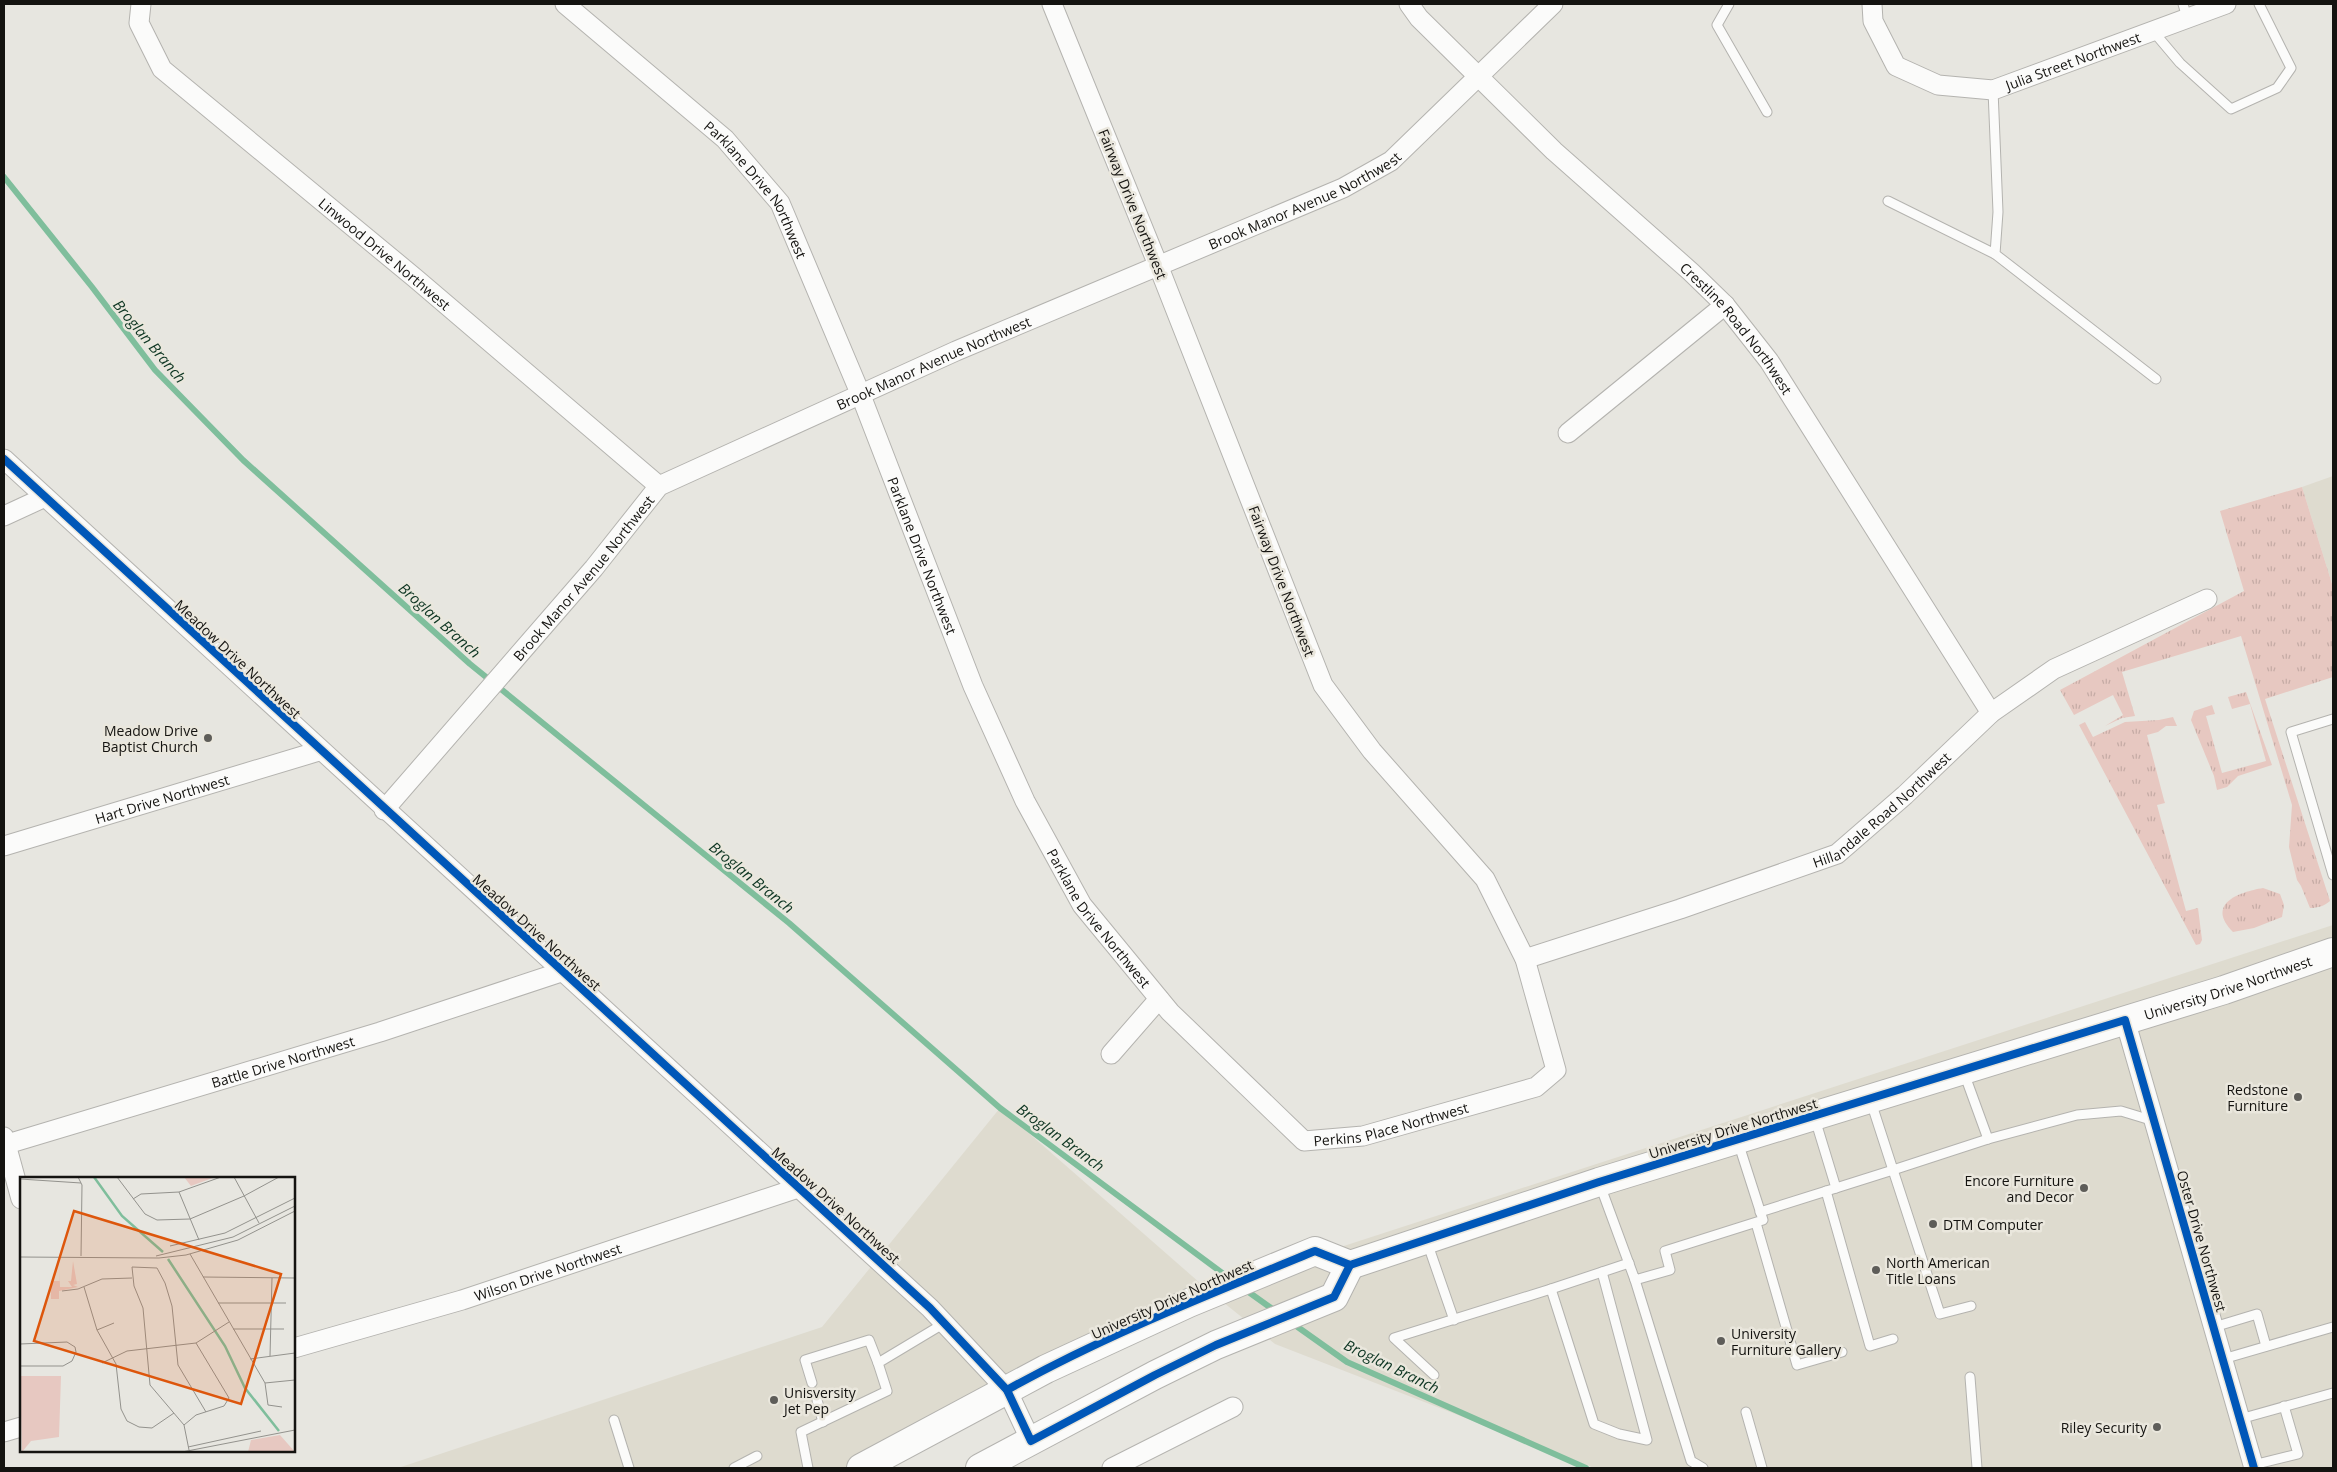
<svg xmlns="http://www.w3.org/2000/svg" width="2337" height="1472" viewBox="0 0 2337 1472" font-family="'Open Sans',sans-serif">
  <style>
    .built { fill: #dedbcf }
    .grass { fill: url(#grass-tufts) }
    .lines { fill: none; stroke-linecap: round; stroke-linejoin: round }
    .stream { stroke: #7fbe9c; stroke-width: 6 }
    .lane-casing { stroke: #b4b3af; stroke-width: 11 }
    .street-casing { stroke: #b4b3af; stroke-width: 21 }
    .highway-casing { stroke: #b4b3af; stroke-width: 30 }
    .lane { stroke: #fbfbfa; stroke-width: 9 }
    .street { stroke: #fbfbfa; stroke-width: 19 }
    .highway { stroke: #fbfbfa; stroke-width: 28 }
    .cycleway-casing { stroke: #eae7dd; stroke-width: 11 }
    .cycleway { stroke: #0057b8; stroke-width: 8 }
    .poi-dot { fill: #5e5d59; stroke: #eae7dd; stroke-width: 2 }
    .labels { text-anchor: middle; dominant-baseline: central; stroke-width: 5; stroke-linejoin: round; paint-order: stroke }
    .street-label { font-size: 14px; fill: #141310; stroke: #eae7dd }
    .poi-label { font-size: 14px; fill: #141310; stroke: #eae7dd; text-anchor: end }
    .water-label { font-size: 15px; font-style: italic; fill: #0d3522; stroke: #eae7dd }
    .inset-river { fill: none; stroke: #7fbe9c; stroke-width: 2.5 }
    .inset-road { fill: none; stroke: #93928d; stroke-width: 1 }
    .view { fill: #dd560c; fill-opacity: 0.15; stroke: #dd560c; stroke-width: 2.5 }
    .inset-edge { fill: none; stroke: #141310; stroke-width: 2.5 }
  </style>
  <defs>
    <pattern id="grass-tufts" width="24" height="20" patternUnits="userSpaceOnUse" patternTransform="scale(1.25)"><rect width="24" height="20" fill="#e7c8c1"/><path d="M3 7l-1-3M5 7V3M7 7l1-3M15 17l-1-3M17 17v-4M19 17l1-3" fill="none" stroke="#c5aba5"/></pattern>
  </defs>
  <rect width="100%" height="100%" fill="#e7e6e0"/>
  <!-- built -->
  <g class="built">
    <polygon points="2333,476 2333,587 2302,487"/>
    <polygon points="2333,925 2333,1468 1594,1468 1275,1344 1208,1290 867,1468 398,1468 822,1327 1000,1108 1208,1290"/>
  </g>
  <!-- grass -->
  <g class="grass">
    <path d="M2302 487 2333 587V677L2265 699 2330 901C2324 906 2318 908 2310 908L2301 886 2297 880 2289 847 2292 805 2241 636 2122 672 2135 716 2122 718 2105 726 2123 715 2113 695 2074 715 2060 690 2244 591 2220 511Z"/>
    <polygon points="2246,692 2272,765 2238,776 2227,787 2217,790 2214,776 2191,720 2194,711 2212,705 2215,714 2206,716 2222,773 2266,761 2250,704 2232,709 2228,697"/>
    <polygon points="2173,717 2177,726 2166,726 2158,732 2147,735 2164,800 2165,803 2157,805 2186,911 2198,908 2202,940 2200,944 2196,945 2079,725 2085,722 2093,737 2125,722 2159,720"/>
    <path d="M2263 888 2280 894 2284 905 2282 917 2254 928 2233 932C2205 904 2239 892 2263 888Z"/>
  </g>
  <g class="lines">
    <!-- stream -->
    <g class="stream">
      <polyline points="4,177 92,287 155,370 243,460 470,664 789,923 1000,1108 1229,1278"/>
      <polyline points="1243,1288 1278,1313"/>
      <polyline points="1292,1323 1347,1362 1586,1468"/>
    </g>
    <!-- lane casing -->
    <g class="lane-casing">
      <g id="lane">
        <polyline points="1729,4 1717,25 1767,112"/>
        <polyline points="2183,4 2187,18"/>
        <polyline points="2153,31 2180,63 2231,109 2277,88 2291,68 2259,4"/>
        <polyline points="1993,90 1998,212 1995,254 2156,379"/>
        <polyline points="1888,201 1995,254"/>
        <polyline points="2333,719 2291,732 2333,875"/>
        <polyline points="1964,1073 1988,1139"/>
        <polyline points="1871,1102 1893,1170 1988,1139 2077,1115 2121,1111 2154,1121"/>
        <polyline points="1600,1185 1635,1280 1670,1270 1665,1251 1763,1220 1738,1142"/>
        <polyline points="1836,1188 1893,1170 1940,1314 1971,1306"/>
        <polyline points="1826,1191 1870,1346 1893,1339"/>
        <polyline points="1760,1212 1836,1188 1815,1119"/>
        <polyline points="1756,1223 1797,1365 1842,1352"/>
        <polyline points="1427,1242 1454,1320"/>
        <polyline points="1635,1280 1691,1461 1703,1468"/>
        <polyline points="1551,1289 1629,1263"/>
        <polyline points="2214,1327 2257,1314 2266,1346"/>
        <polyline points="2223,1359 2333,1327"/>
        <polyline points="1434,1375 1394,1338 1551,1289 1594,1424 1619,1434 1647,1440 1602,1272"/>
        <polyline points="1970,1377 1977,1468"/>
        <polyline points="812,1383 805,1360 869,1340 878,1363"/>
        <polyline points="817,1400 823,1422"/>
        <polyline points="1746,1412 1762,1468"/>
        <polyline points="2240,1419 2333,1393"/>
        <polyline points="614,1420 629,1468"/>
        <polyline points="2253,1465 2298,1454 2284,1406"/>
        <polyline points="734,1468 757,1456"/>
        <polyline points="808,1468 801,1432 887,1391 878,1363 943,1324"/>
      </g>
    </g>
    <!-- street casing -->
    <g class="street-casing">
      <g id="street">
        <path id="s1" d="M141 4 139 23 162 69 415 278 659 486"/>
        <path id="s2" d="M565 4 725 139 780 203 860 393 973 686 1025 801 1082 905 1170 1012 1304 1141 1363 1136 1536 1087 1556 1070 1525 959 1485 879 1372 751 1323 685 1158 265 1052 4"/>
        <path id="s3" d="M1409 4 1419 18 1554 151 1691 272 1725 305 1769 361 1991 713"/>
        <path id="s4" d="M1872 4 1873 21 1896 66 1938 85 1993 90 2226 4"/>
        <polyline points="1568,433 1725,305"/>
        <polyline points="4,459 930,1308 1007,1390 1031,1441"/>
        <polyline points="4,516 45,497"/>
        <path id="s5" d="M384 810 594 568 659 486 956 351 1343 188 1391 161 1553 4"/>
        <path id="s6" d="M4 846 319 751"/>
        <path id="s7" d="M1525 959 1680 909 1837 854 1905 795 1991 713 2054 669 2207 599"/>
        <polyline points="2125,1020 2254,1468"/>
        <polyline points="1111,1054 1159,999"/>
        <polyline points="4,1137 21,1199"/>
        <path id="s8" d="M4 1145 380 1032 561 972"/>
        <path id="s9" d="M294 1348 462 1300 798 1188"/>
        <polyline points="4,1432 21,1427"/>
        <polyline points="1112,1468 1233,1407"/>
      </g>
    </g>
    <!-- highway casing -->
    <g class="highway-casing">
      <g id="highway">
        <path id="s10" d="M861 1468 1046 1369 1189 1303 1315 1251 1350 1265 1599 1182 2224 990 2333 952"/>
        <polyline points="980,1468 1155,1375 1216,1345 1334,1297 1350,1265"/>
      </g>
    </g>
    <!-- lane -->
    <use href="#lane" class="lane"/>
    <!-- street -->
    <use href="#street" class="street"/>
    <!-- highway -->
    <use href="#highway" class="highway"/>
    <!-- cycleway casing -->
    <g class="cycleway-casing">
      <g id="cycleway">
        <polyline points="4,459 930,1308 1007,1390 1031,1441 1155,1375 1216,1345 1334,1297 1350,1265"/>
        <path d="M1007 1390C1105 1335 1211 1294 1315 1251L1350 1265 1599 1182 2125 1020 2254 1468"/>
      </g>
    </g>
    <!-- cycleway -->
    <use href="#cycleway" class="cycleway"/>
  </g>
  <!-- markers -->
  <g class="poi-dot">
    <circle cx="208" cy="738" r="5"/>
    <circle cx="2298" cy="1097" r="5"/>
    <circle cx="2084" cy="1188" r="5"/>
    <circle cx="1933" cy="1224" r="5"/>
    <circle cx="1876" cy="1270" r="5"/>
    <circle cx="1721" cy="1341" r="5"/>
    <circle cx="774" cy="1400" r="5"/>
    <circle cx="2157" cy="1427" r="5"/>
  </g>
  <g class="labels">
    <!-- street labels -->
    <g class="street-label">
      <text stroke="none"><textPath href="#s4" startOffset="254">Julia Street Northwest</textPath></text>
      <text stroke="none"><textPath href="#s2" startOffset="269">Parklane Drive Northwest</textPath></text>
      <text stroke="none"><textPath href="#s5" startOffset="1131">Brook Manor Avenue Northwest</textPath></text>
      <text transform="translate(1133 204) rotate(68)">Fairway Drive Northwest</text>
      <text stroke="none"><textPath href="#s1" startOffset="360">Linwood Drive Northwest</textPath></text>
      <text stroke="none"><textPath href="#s3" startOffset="462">Crestline Road Northwest</textPath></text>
      <text stroke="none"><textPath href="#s5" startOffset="726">Brook Manor Avenue Northwest</textPath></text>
      <text stroke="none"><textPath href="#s2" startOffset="674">Parklane Drive Northwest</textPath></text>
      <text stroke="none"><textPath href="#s5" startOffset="306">Brook Manor Avenue Northwest</textPath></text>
      <text transform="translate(1282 581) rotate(69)">Fairway Drive Northwest</text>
      <text transform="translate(238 659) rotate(43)">Meadow Drive Northwest</text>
      <text stroke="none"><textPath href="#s6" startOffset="165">Hart Drive Northwest</textPath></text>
      <text stroke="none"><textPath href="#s7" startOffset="391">Hillandale Road Northwest</textPath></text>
      <text stroke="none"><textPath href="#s2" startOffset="1079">Parklane Drive Northwest</textPath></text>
      <text transform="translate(537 932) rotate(42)">Meadow Drive Northwest</text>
      <text stroke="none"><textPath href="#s10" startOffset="1462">University Drive Northwest</textPath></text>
      <text stroke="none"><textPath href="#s8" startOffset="291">Battle Drive Northwest</textPath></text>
      <text stroke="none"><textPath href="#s2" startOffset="1472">Perkins Place Northwest</textPath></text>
      <text transform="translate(1733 1128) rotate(-17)">University Drive Northwest</text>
      <text transform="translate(836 1205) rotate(42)">Meadow Drive Northwest</text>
      <text transform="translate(2202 1241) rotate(74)">Oster Drive Northwest</text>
      <text stroke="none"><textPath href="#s9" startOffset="265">Wilson Drive Northwest</textPath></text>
      <text transform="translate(1172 1299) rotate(-24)">University Drive Northwest</text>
    </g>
    <!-- poi labels -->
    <g class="poi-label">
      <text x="198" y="730">Meadow Drive<tspan x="198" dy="16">Baptist Church</tspan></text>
      <text x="2288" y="1089">Redstone<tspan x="2288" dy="16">Furniture</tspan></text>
      <text x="2074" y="1180">Encore Furniture<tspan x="2074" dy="16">and Decor</tspan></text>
      <text x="1943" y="1224" text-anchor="start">DTM Computer</text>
      <text x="1886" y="1262" text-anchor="start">North American<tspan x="1886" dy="16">Title Loans</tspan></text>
      <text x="1731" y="1333" text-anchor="start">University<tspan x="1731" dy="16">Furniture Gallery</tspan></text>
      <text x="784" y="1392" text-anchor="start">Unisversity<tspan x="784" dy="16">Jet Pep</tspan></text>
      <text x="2147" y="1427">Riley Security</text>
    </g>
    <!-- water labels -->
    <g class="water-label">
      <text transform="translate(150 341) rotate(50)">Broglan Branch</text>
      <text transform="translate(440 620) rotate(42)">Broglan Branch</text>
      <text transform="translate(752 877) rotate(39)">Broglan Branch</text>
      <text transform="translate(1061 1137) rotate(36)">Broglan Branch</text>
      <text transform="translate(1392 1366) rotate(26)">Broglan Branch</text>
    </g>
  </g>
  <!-- overview -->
  <g transform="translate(20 1177)">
    <rect width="275" height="275" fill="#e7e6e0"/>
    <path d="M164 0H195L171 9ZM39 84 40 110H52L48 104H51L53 84 57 107 53 108 58 110 39 114V122H31V104H40ZM260 258 275 275H228L231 263Z" fill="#e7c8c1"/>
    <path d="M0 199H41L39 260 11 264 2 275Z" fill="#e7c8c1"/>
    <path class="inset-river" d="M74 0 102 39 143 75M148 82 205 169 225 211 259 254"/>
    <path class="inset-road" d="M58 0 62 8 61 79M97 0 125 37 137 43 170 42 224 19 259 0M214 0 239 46M0 2 61 6M159 15 179 63M113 22 121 17 159 15 201 0M150 69 205 56 275 21M170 77 245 206 248 228 262 230M136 79 213 60 275 29M0 80 139 81 166 78 218 63 275 34M183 100 275 101M64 110 77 153 96 187 101 232 107 244 119 250 132 251 154 236M42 114 58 112 82 102 112 101M198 126H266M213 152H264M77 153 94 146M0 167 47 165 55 170 56 175 52 184 43 189H0M250 179 252 101M230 182 275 176M82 186 107 174 176 166 209 145M245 206 275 203M164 248 176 238 204 229 209 221 176 166M168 270 241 254M169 273 164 248 130 208 123 131 114 109 112 90 137 91 145 106 152 129 158 188 186 235M162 275 275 253"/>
    <path class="view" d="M54 34 261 97 221 227 14 164Z"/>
    <rect width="275" height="275" class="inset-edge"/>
  </g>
  <!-- border -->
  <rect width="2337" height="1472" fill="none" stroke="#141310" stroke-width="10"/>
</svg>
